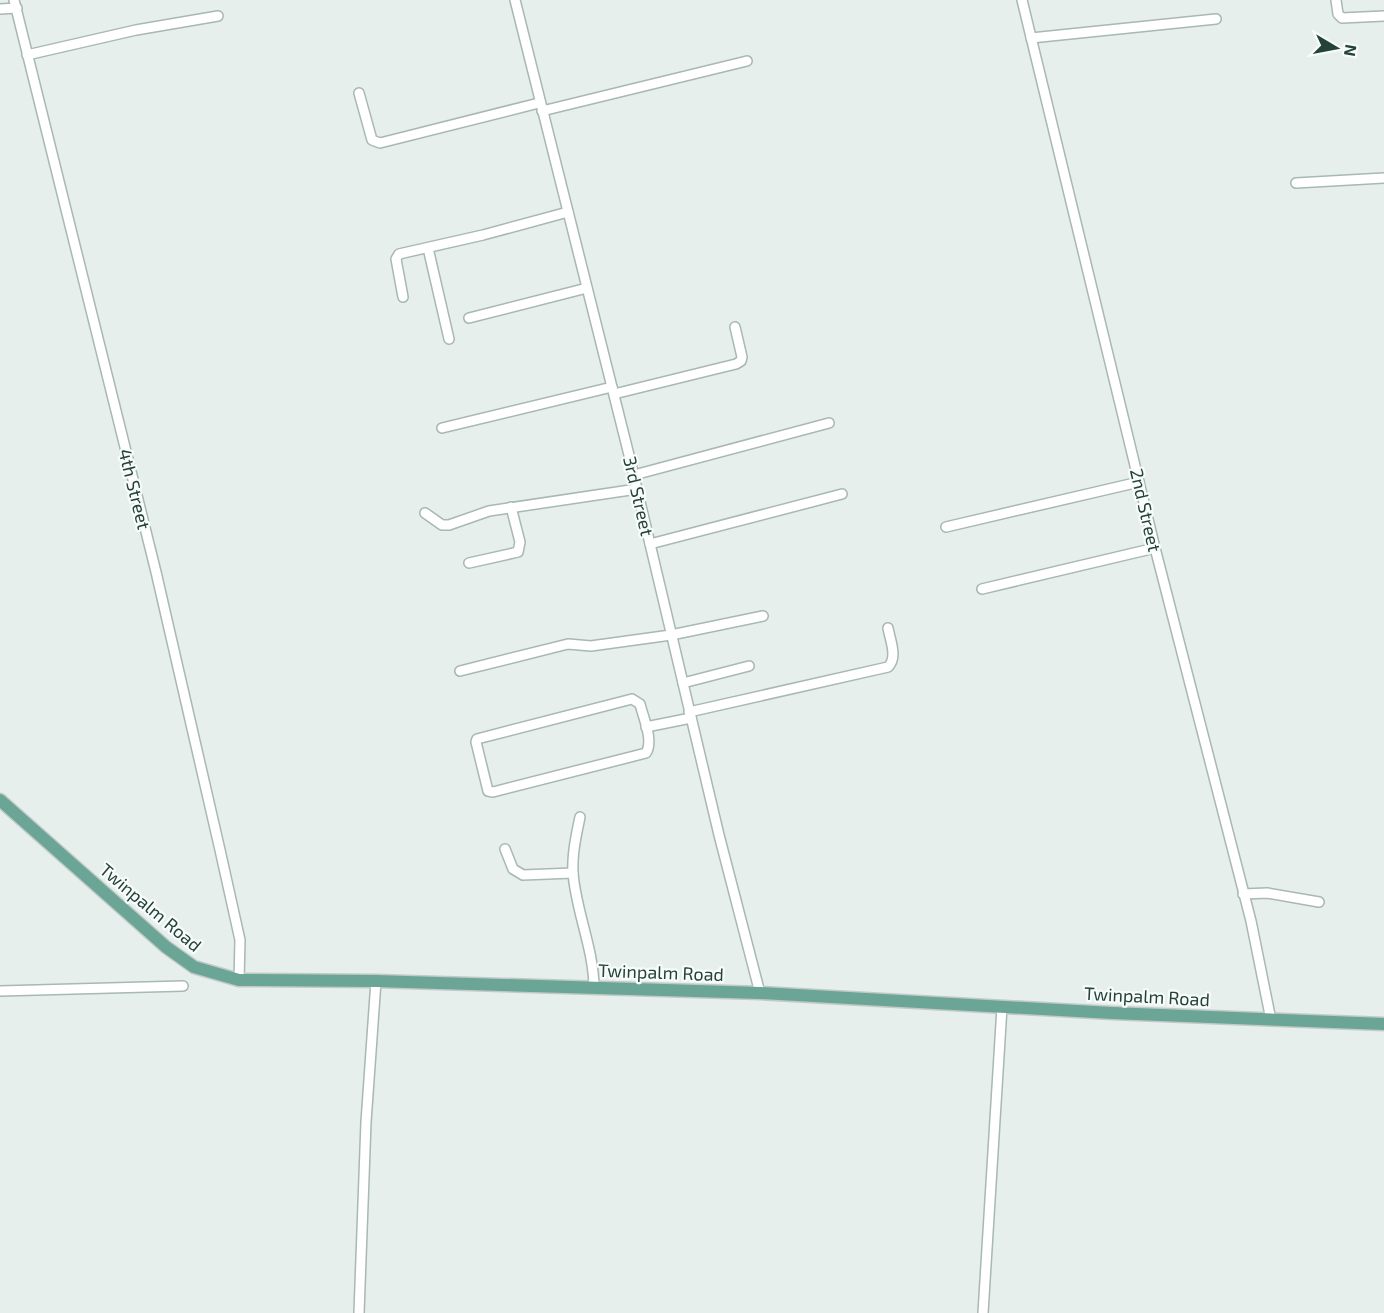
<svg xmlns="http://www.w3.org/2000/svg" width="1384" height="1313" viewBox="0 0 1384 1313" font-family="'Exo 2',sans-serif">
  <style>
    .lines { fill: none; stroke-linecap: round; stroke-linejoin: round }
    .minor-casing { stroke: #a8b8b2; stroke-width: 12 }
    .major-casing { stroke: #c2cac8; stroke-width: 15 }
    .minor { stroke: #fff; stroke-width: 9 }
    .major { stroke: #6aa596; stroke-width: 12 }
    .labels { text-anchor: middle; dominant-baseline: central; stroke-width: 4.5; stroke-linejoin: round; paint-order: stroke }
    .street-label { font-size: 18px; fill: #24423a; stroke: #f7fbf9 }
  </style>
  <rect width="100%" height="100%" fill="#e6efeb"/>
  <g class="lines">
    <!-- minor casing -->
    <g class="minor-casing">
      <g id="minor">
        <polyline points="14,0 156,572 220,850 240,940 239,980"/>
        <polyline points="515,0 628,451 719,835 760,993"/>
        <polyline points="1022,0 1155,548 1251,921 1271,1020"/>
        <polyline points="1336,0 1338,14 1342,18 1384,16"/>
        <polyline points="0,9 17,8"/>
        <polyline points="1031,38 1216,19"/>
        <polyline points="27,55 136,30 218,16"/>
        <polyline points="359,93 372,140 380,143 539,103"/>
        <polyline points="542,111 747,61"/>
        <polyline points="1296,183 1384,178"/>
        <polyline points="428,248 449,339"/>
        <polyline points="403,297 396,259 399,254 483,235 568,212"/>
        <polyline points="469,318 587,288"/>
        <polyline points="614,394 736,364 741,361 742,357 735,327"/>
        <polyline points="442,428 612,387"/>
        <polyline points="634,475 829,423"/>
        <polyline points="425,513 442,525 449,525 489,511 637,489"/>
        <polyline points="946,527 1139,482"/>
        <polyline points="650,544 842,494"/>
        <polyline points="469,563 518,552 520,542 511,507"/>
        <polyline points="982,589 1155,548"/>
        <polyline points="460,671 568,644 591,646 671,635 763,616"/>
        <polyline points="683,683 749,666"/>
        <path d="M632 699 640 704C643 717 654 741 646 753L493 792 488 791 476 742 477 739Z"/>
        <path d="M689 712 888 667C898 657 890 640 888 628"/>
        <polyline points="646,727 691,718"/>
        <path d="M580 817C576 836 572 854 573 873 576 912 594 949 594 989"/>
        <polyline points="505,849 513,869 523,875 573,873"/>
        <polyline points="1243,894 1267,893 1319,902"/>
        <polyline points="0,991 183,986"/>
        <polyline points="359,1313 366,1122 376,981"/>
        <polyline points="983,1313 1002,1007"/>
      </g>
    </g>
    <!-- major casing -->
    <g class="major-casing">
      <polyline id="major" points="0,800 166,947 194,967 239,980 376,981 760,993 1112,1013 1384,1024"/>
    </g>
    <!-- minor -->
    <use href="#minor" class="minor"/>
    <!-- major -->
    <use href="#major" class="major"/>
  </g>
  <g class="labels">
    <!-- street labels -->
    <g class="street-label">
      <text transform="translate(135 489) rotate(76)">4th Street</text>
      <text transform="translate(639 496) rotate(77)">3rd Street</text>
      <text transform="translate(1146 510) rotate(77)">2nd Street</text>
      <text transform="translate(151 907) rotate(40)">Twinpalm Road</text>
      <text transform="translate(661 972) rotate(2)">Twinpalm Road</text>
      <text transform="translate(1147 996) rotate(3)">Twinpalm Road</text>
    </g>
  </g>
  <!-- north arrow -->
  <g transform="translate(1336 48) rotate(100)" stroke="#f7fbf9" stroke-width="4.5" paint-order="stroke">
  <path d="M0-4.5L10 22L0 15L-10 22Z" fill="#24423a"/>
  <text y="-9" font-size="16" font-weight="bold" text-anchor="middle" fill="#24423a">N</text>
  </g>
</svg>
